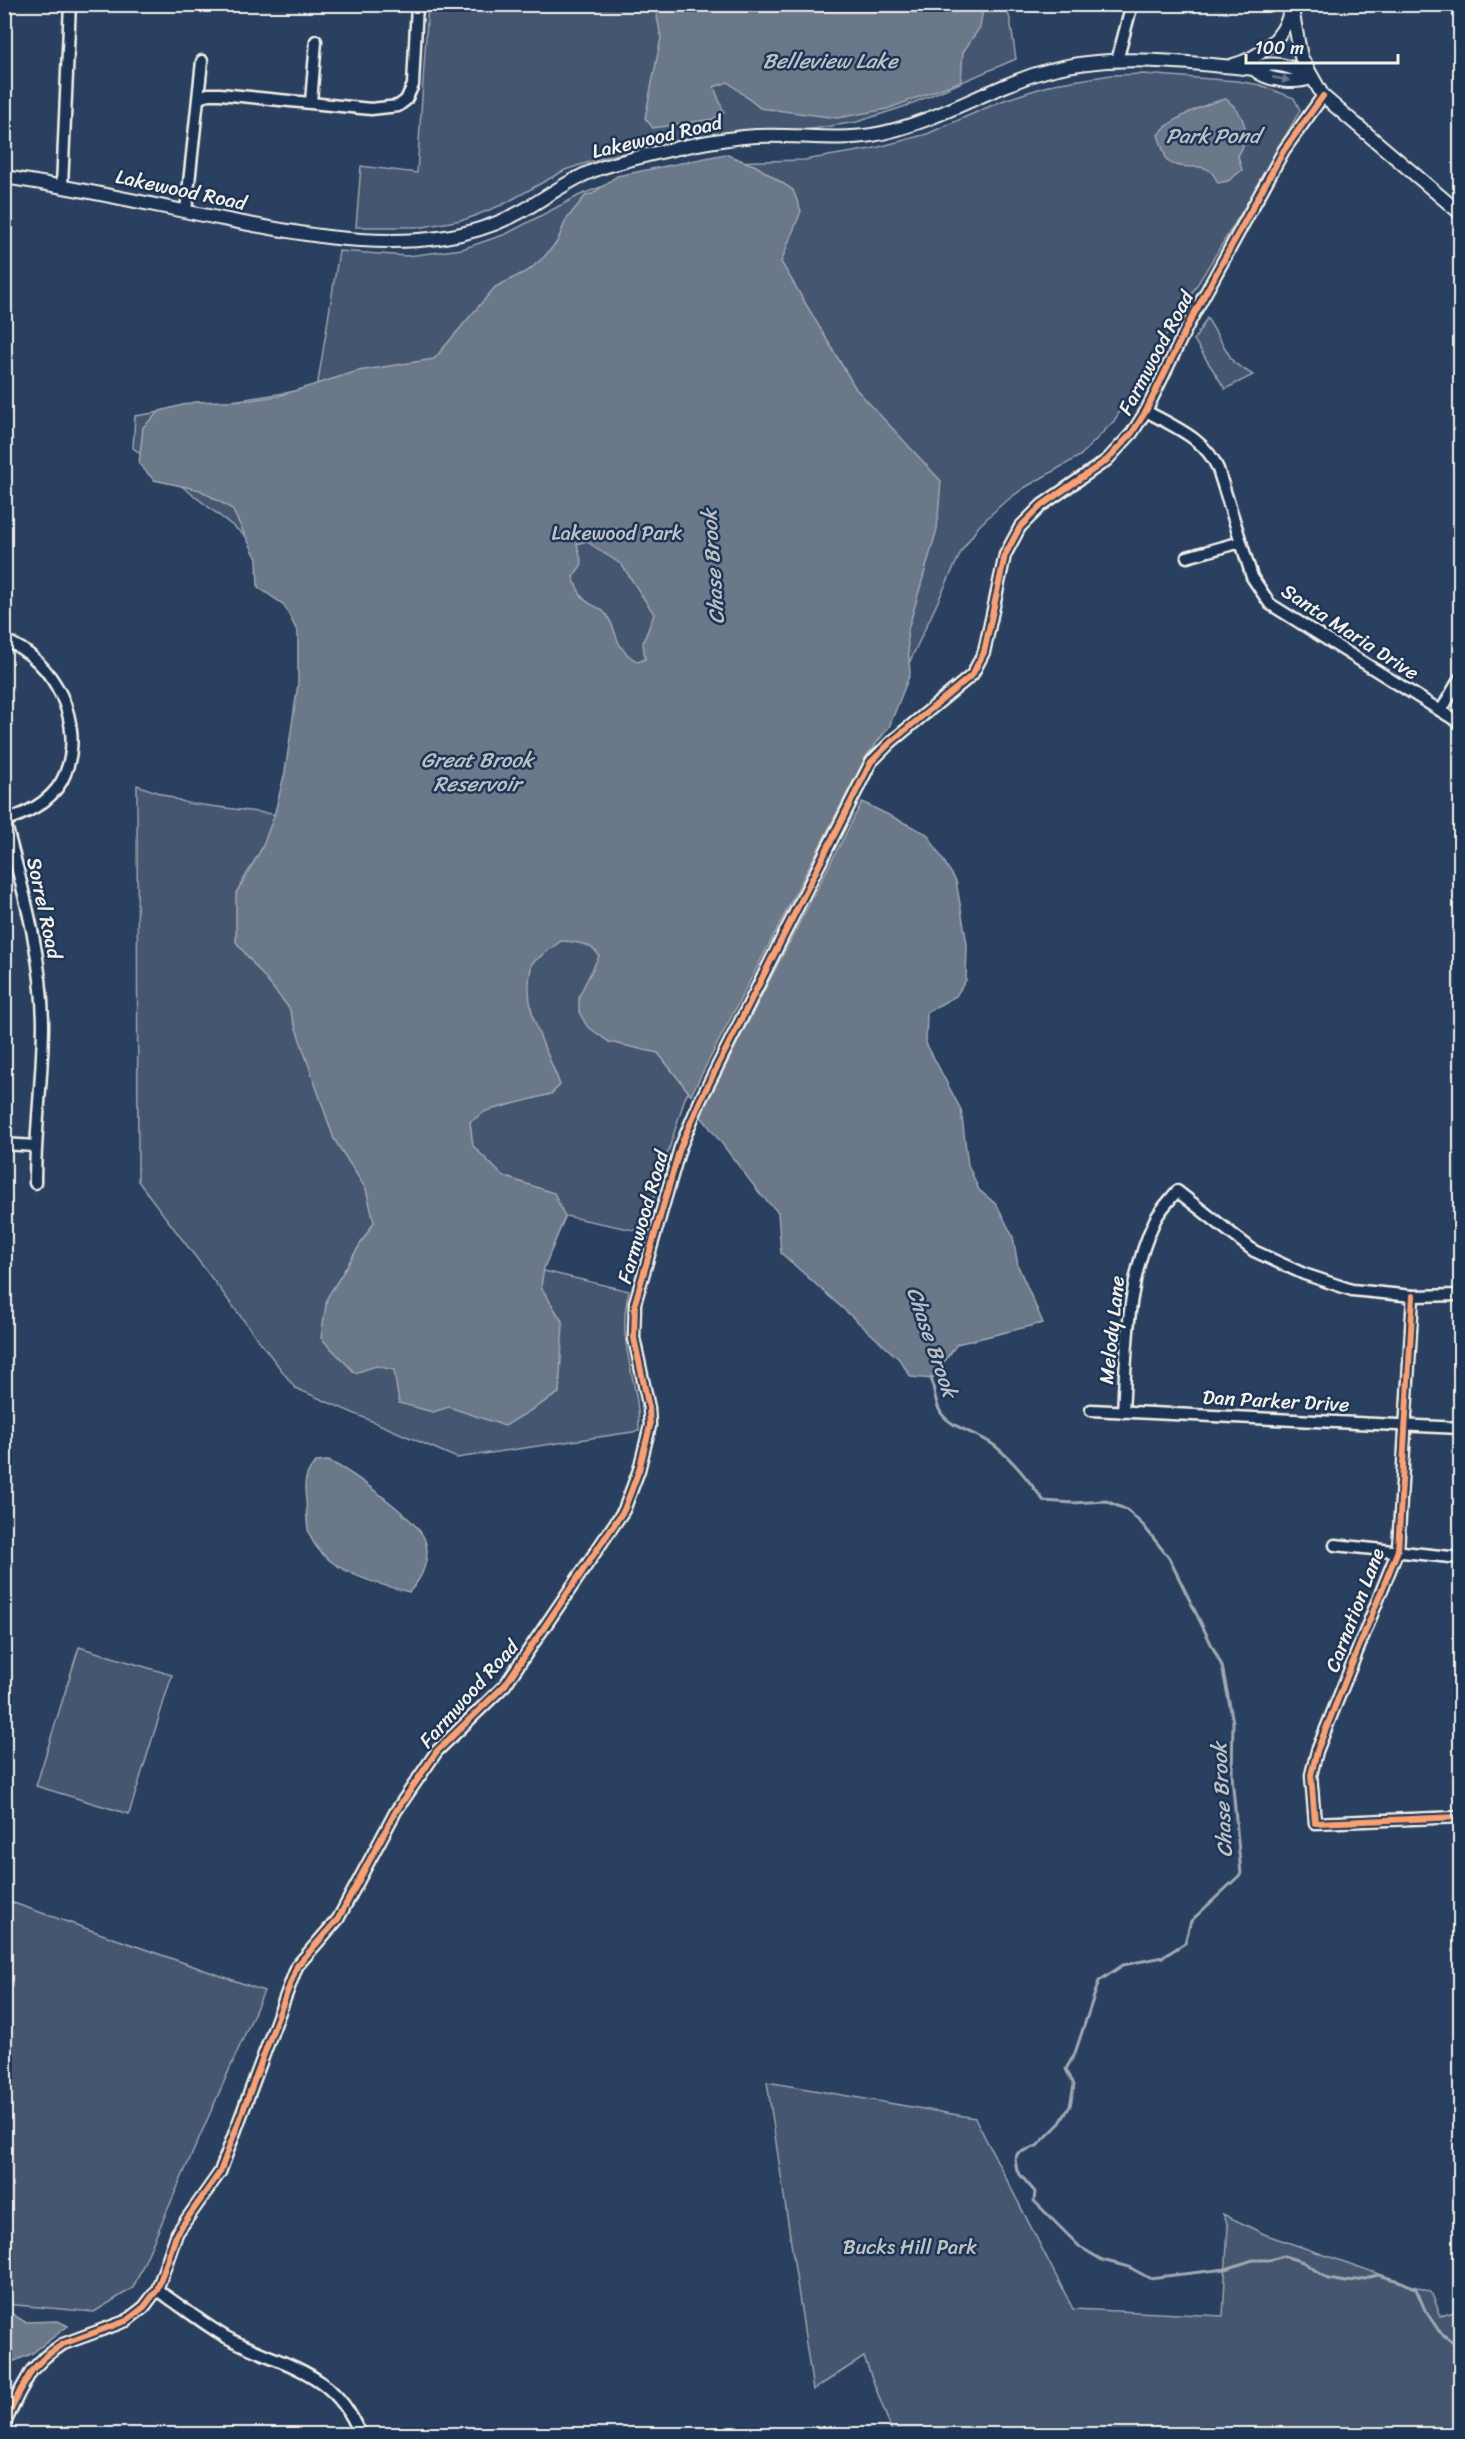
<svg xmlns="http://www.w3.org/2000/svg" width="1465" height="2439" viewBox="0 0 1465 2439" font-family="Sriracha,sans-serif">
  <style>
    .green { fill: #445771; stroke: #9ca4ac; stroke-width: 1.5 }
    .water { fill: #6a788a; stroke: #a1a8b0; stroke-width: 1.5; fill-rule: evenodd }
    .lines { fill: none; stroke-linecap: round; stroke-linejoin: round }
    .stream { stroke: #a1a8b0; stroke-width: 3 }
    .minor-casing { stroke: #f4f1e8; stroke-width: 15 }
    .major-casing { stroke: #f4f1e8; stroke-width: 16 }
    .minor { stroke: #1d3557; stroke-width: 10 }
    .major { stroke: #1d3557; stroke-width: 12 }
    .cycleway-casing { stroke: #1d3557; stroke-width: 10 }
    .cycleway { stroke: #fca06f; stroke-width: 6 }
    .oneway { fill: #68778a }
    .labels { text-anchor: middle; dominant-baseline: central; stroke-width: 5; stroke-linejoin: round; paint-order: stroke }
    .street-label { font-size: 20px; fill: #f4f1e8; stroke: #1d3557 }
    .park-label { font-size: 20px; fill: #bfc3c4; stroke: #1d3557 }
    .water-label { font-size: 21px; font-style: italic; fill: #bdc1c2; stroke: #1d3557 }
  </style>
  <rect width="100%" height="100%" fill="#2a4060"/>
  <filter id="ink" filterUnits="userSpaceOnUse"><feTurbulence type="fractalNoise" baseFrequency=".0167" numOctaves="2"/><feDisplacementMap in="SourceGraphic" scale="12" xChannelSelector="R" yChannelSelector="G"/><feConvolveMatrix kernelMatrix="1 2 1 2 8 2 1 2 1" color-interpolation-filters="sRGB"/></filter>
  <g filter="url(#ink)">
    <!-- green -->
    <g class="green">
      <polygon points="1005,4 1010,19 1016,59 906,106 857,122 806,130 726,134 608,156 565,170 504,204 467,219 423,227 356,227 361,166 417,173 428,5"/>
      <path d="M1144 74 1237 81 1260 85 1294 98 1300 110 1257 187 1114 421 1080 456 1024 488 1001 505 979 526 962 550 882 721 685 1098 643 1232 493 1201 506 1262 629 1291C615 1345 640 1379 639 1431L457 1458 295 1388 138 1181 137 785 187 803 289 816 310 621 257 545 133 448 135 416 317 388 339 251 408 256 462 249 506 234 580 195 606 185 728 162 804 160 871 149 927 134 1004 100 1054 84 1111 75Z"/>
      <polygon points="1207,318 1234,363 1253,375 1225,389 1194,340"/>
      <polygon points="79,1647 172,1675 129,1814 36,1786"/>
      <polygon points="5,1900 264,1991 133,2288 94,2312 5,2304"/>
      <polygon points="767,2082 975,2118 1073,2309 1223,2316 1228,2225 1223,2214 1264,2234 1431,2292 1441,2316 1460,2310 1460,2434 893,2434 864,2357 813,2390"/>
    </g>
    <!-- water -->
    <g class="water">
      <polygon points="973,4 983,8 980,27 963,52 961,81 887,109 837,118 760,108 728,82 714,87 724,113 713,119 653,128 645,118 661,38 655,5"/>
      <path d="M1226 99C1245 114 1252 134 1238 156L1242 170 1228 181 1218 183C1216 179 1213 173 1210 171 1199 162 1183 172 1167 161L1158 135C1170 119 1206 103 1226 99Z"/>
      <path d="M725 154 756 166 793 190 801 211 781 262 856 389 941 481 937 529 907 633 910 674 889 727 868 754 855 778 691 1095 658 1053 609 1042 587 1026 579 1012V996L599 956C593 943 574 942 561 941L532 963C520 1008 545 1044 560 1085L551 1094 486 1111 470 1122 473 1146 503 1176 554 1193 565 1217 544 1268 541 1287 563 1323 559 1393 505 1426 449 1407 433 1412 399 1403 394 1370 376 1366 355 1373 321 1338 327 1298 374 1222 366 1189 334 1139 289 1008 236 942V893L262 848 274 816 285 772 298 684V633L284 605 258 587 257 559 232 509 200 490 154 480 139 464 143 427 160 411 194 402 251 400 278 396 358 371 434 359 495 287 529 270 544 257 557 242 566 220 586 195 592 194 617 176ZM586 541 622 565 654 614 643 643 645 659 638 662C610 646 621 631 604 612 598 606 589 605 584 599 579 594 576 584 573 577L582 564 577 544Z"/>
      <polygon points="862,802 927,834 956,881 967,944 966,980 956,996 927,1012 926,1043 961,1110 968,1165 979,1190 997,1205 1013,1237 1018,1266 1043,1323 957,1344 932,1379 911,1377 899,1359 781,1253 778,1212 761,1195 700,1115"/>
      <path d="M328 1461C349 1469 413 1517 423 1536 433 1555 422 1579 409 1592 376 1584 322 1570 309 1533 306 1523 307 1511 306 1500 304 1486 304 1472 316 1462Z"/>
      <polygon points="9,2312 25,2322 58,2321 68,2326 31,2354 10,2363 5,2361 5,2313"/>
    </g>
    <g class="lines">
      <!-- stream -->
      <path class="stream" d="M931 1377C934 1388 935 1404 941 1413 952 1429 979 1433 995 1446 1015 1462 1029 1481 1044 1501L1073 1503 1106 1501 1127 1510 1143 1525 1169 1558 1222 1666 1233 1722 1232 1776 1241 1874 1191 1921 1185 1943 1163 1957 1123 1965 1099 1981 1075 2053 1066 2069 1074 2085 1070 2106 1060 2123 1037 2146 1018 2153 1015 2159 1017 2171 1035 2192 1034 2201 1080 2247 1102 2260 1129 2267 1149 2278 1226 2269 1253 2260H1270L1284 2256 1303 2262 1328 2279 1346 2282 1378 2275 1402 2282 1416 2289 1425 2310 1439 2331 1451 2341H1460"/>
      <!-- minor casing -->
      <g class="minor-casing">
        <g id="minor">
          <polyline points="1117,61 1132,4"/>
          <polyline points="200,98 208,94 220,94 371,109 398,106 406,100 413,85 417,4"/>
          <polyline points="311,102 316,41"/>
          <polyline points="62,186 70,4"/>
          <polyline points="186,211 202,61"/>
          <path d="M1146 411C1174 427 1206 439 1218 469L1252 577 1270 604 1460 723"/>
          <polyline points="1187,557 1241,542"/>
          <path d="M4 640C54 659 86 723 65 774 55 800 29 813 4 821"/>
          <polyline points="1441,711 1460,678"/>
          <path d="M5 821C22 887 42 953 43 1023 43 1076 35 1129 35 1183"/>
          <polyline points="4,1144 35,1146"/>
          <polyline points="1413,1296 1398,1550 1317,1751 1311,1775 1315,1823 1460,1817"/>
          <polyline points="1091,1410 1460,1428"/>
          <path d="M1123 1412C1127 1346 1126 1281 1155 1220 1160 1210 1170 1200 1177 1191L1254 1251 1304 1274 1352 1290 1413 1296 1460 1295"/>
          <polyline points="1335,1545 1460,1558"/>
          <path d="M157 2290C180 2305 202 2323 226 2337 280 2366 334 2368 360 2434"/>
          <polyline points="4,2425 19,2393 32,2370 46,2356 63,2344 126,2321 144,2307 157,2290 177,2233 220,2172 297,1966 338,1919 396,1811 437,1751 505,1685 624,1510 639,1470 650,1426 649,1408 634,1338 635,1303 680,1148 700,1101 871,762 891,742 972,675 984,652 1005,555 1020,527 1042,505 1107,460 1132,433 1146,411 1188,325 1284,150 1323,96"/>
        </g>
      </g>
      <!-- major casing -->
      <g class="major-casing">
        <g id="major">
          <polyline points="1291,4 1301,57 1323,96 1460,213"/>
          <path d="M1233 65C1258 59 1284 38 1290 12"/>
          <path d="M1254 69C1267 81 1295 84 1311 78"/>
          <path d="M4 177C73 187 140 202 208 216 284 231 361 248 439 238 468 234 499 224 524 210 553 193 577 174 610 165 653 153 712 139 756 136 795 134 834 141 872 135 930 125 981 92 1036 74 1106 51 1182 62 1254 69 1272 59 1295 67 1311 78"/>
        </g>
      </g>
      <!-- minor -->
      <use href="#minor" class="minor"/>
      <!-- major -->
      <use href="#major" class="major"/>
      <!-- cycleway casing -->
      <g class="cycleway-casing">
        <g id="cycleway">
          <polyline points="1413,1296 1398,1550 1317,1751 1311,1775 1315,1823 1460,1817"/>
          <polyline points="4,2425 19,2393 32,2370 46,2356 63,2344 126,2321 144,2307 157,2290 177,2233 220,2172 297,1966 338,1919 396,1811 437,1751 505,1685 624,1510 639,1470 650,1426 649,1408 634,1338 635,1303 680,1148 700,1101 871,762 891,742 972,675 984,652 1005,555 1020,527 1042,505 1107,460 1132,433 1146,411 1188,325 1284,150 1323,96"/>
        </g>
      </g>
      <!-- cycleway -->
      <use href="#cycleway" class="cycleway"/>
    </g>
    <!-- one-way arrows -->
    <defs><path id="oneway-solid" d="M-6-.8H1V-3.2L6.5 0L1 3.2V.8H-6Z" transform="scale(1.5)"/></defs>
    <use class="oneway" href="#oneway-solid" transform="translate(1281 79) rotate(11)"/>
  </g>
  <g class="labels">
    <!-- street labels -->
    <g class="street-label">
      <text transform="translate(657 137) rotate(-13)">Lakewood Road</text>
      <text transform="translate(181 190) rotate(12)">Lakewood Road</text>
      <text transform="translate(1156 353) rotate(-62)">Farmwood Road</text>
      <text transform="translate(1350 632) rotate(33)">Santa Maria Drive</text>
      <text transform="translate(44 908) rotate(78)">Sorrel Road</text>
      <text transform="translate(643 1217) rotate(-74)">Farmwood Road</text>
      <text transform="translate(1112 1330) rotate(-84)">Melody Lane</text>
      <text transform="translate(1276 1401) rotate(3)">Dan Parker Drive</text>
      <text transform="translate(1355 1610) rotate(-69)">Carnation Lane</text>
      <text transform="translate(469 1694) rotate(-48)">Farmwood Road</text>
    </g>
    <!-- park labels -->
    <g class="park-label">
      <text x="617" y="533">Lakewood Park</text>
      <text x="910" y="2247">Bucks Hill Park</text>
    </g>
    <!-- water labels -->
    <g class="water-label">
      <text x="830" y="61">Belleview Lake</text>
      <text x="1213" y="136">Park Pond</text>
      <text transform="translate(713 567) rotate(-94)">Chase Brook</text>
      <text x="477" y="760">Great Brook<tspan x="477" dy="24">Reservoir</tspan></text>
      <text transform="translate(932 1342) rotate(71)">Chase Brook</text>
      <text transform="translate(1222 1800) rotate(-93)">Chase Brook</text>
    </g>
  </g>
  <!-- margin -->
  <rect width="1465" height="2439" fill="none" stroke="#1d3557" stroke-width="24"/>
  <rect x="12" y="12" width="1441" height="2415" fill="none" stroke="#f4f1e8" stroke-width="2" filter="url(#ink)"/>
  <!-- scale -->
  <path d="M1246 54v9h152v-9" fill="none" stroke="#f4f1e8" stroke-width="3"/>
  <text x="1255" y="54" font-size="18" fill="#f4f1e8" stroke="#1d3557" stroke-width="4.5" paint-order="stroke">100 m</text>
</svg>
